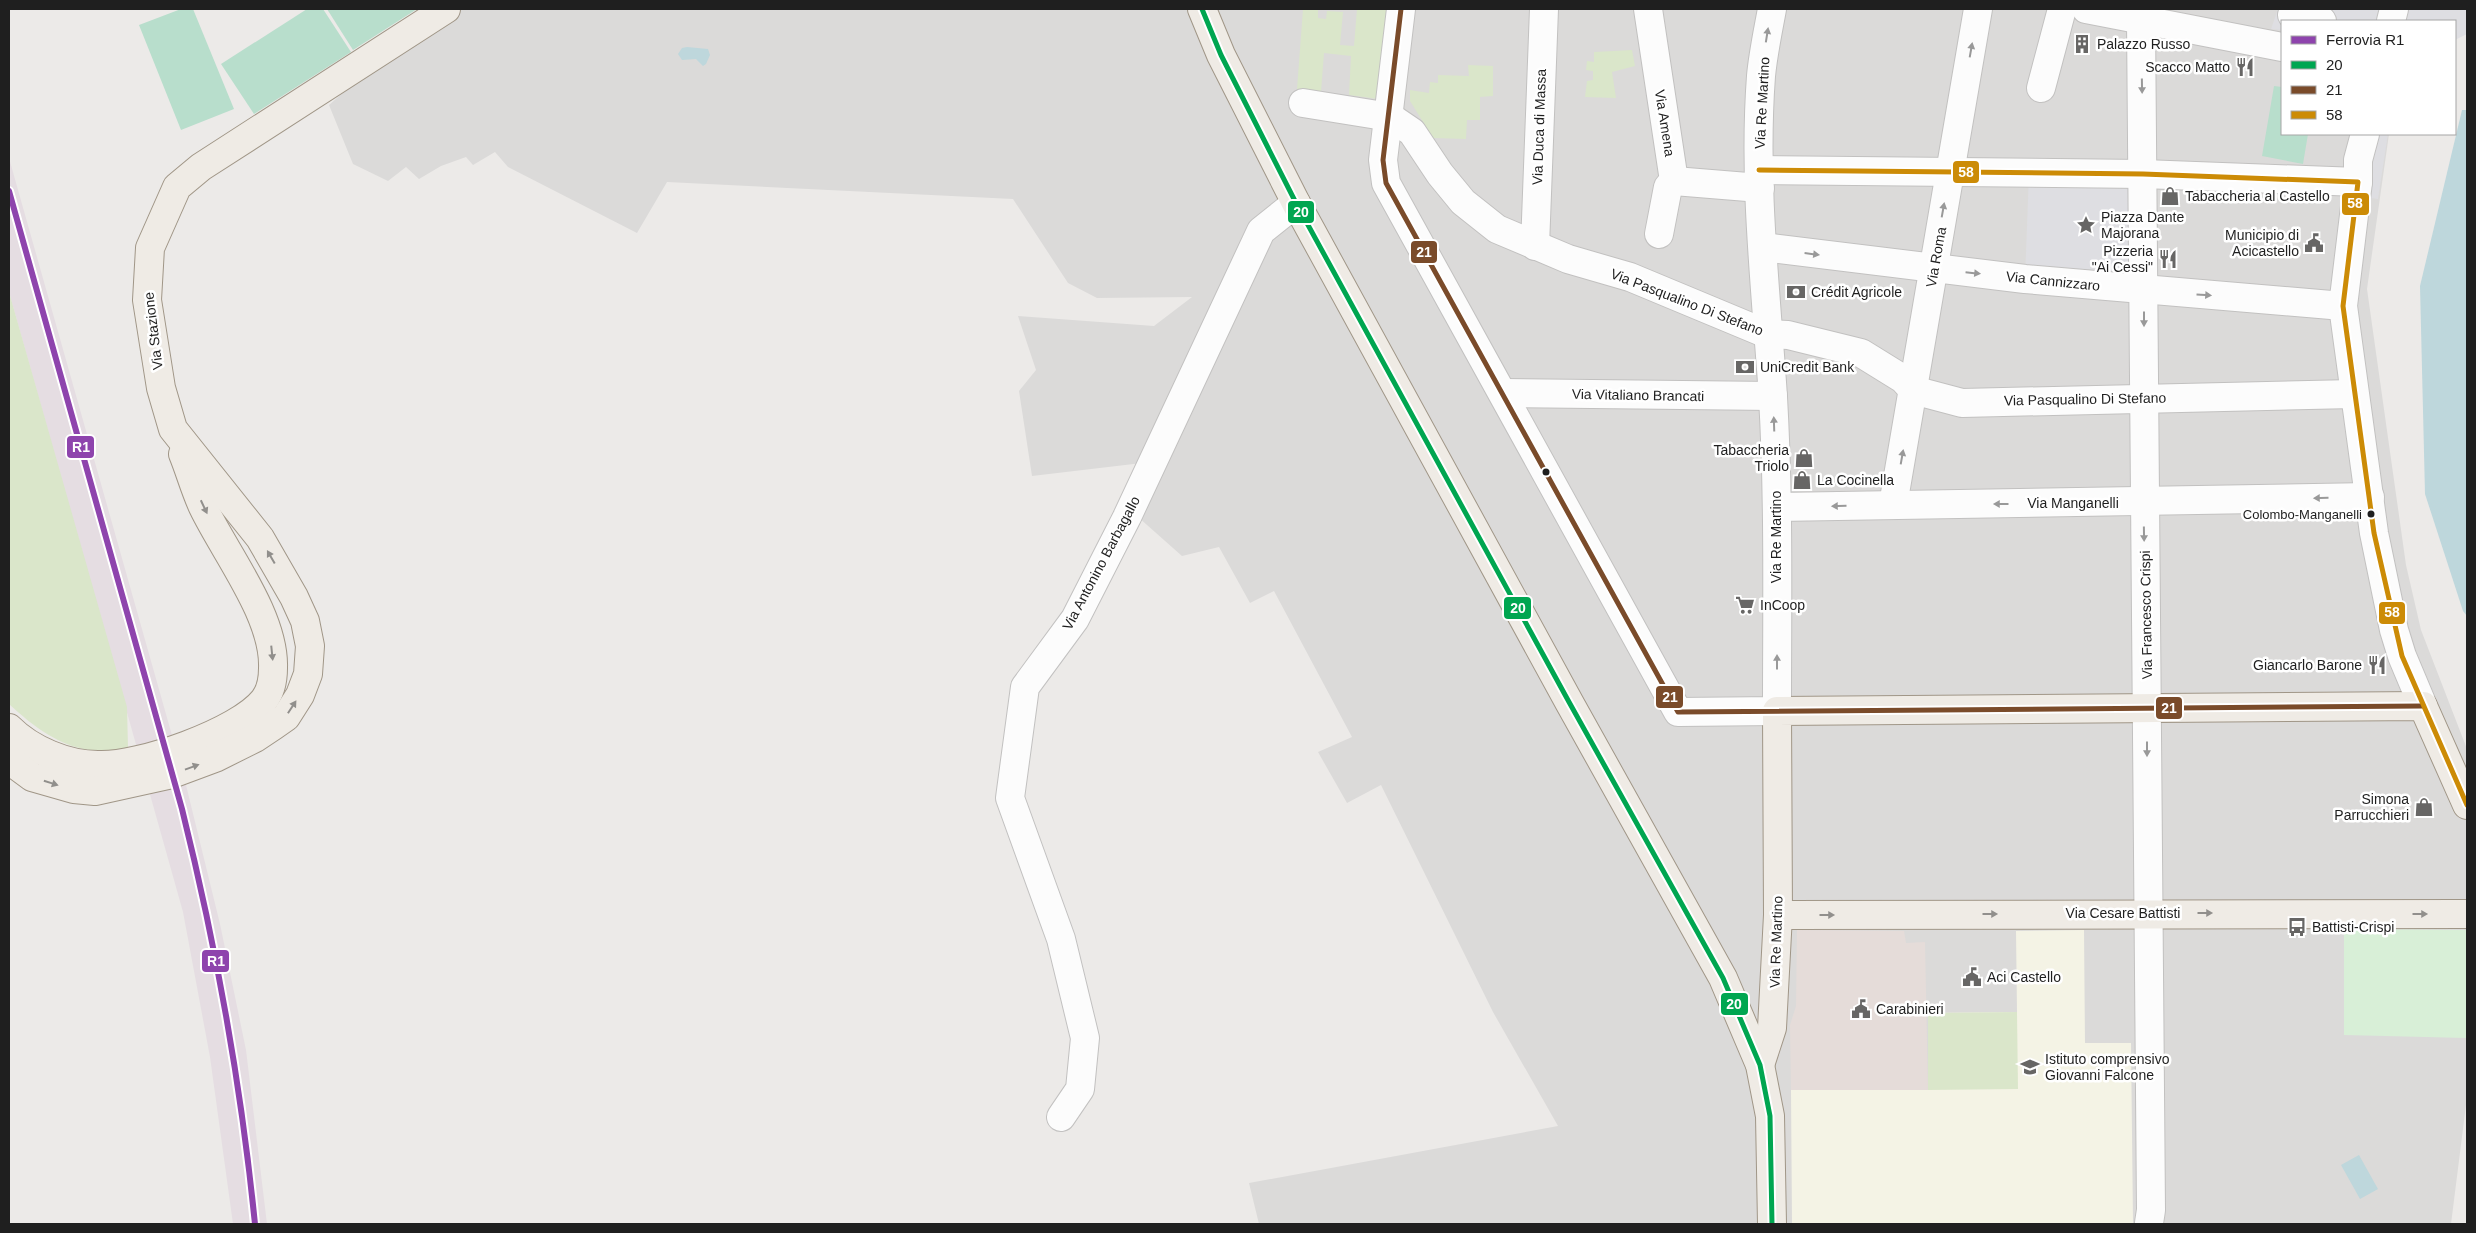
<svg xmlns="http://www.w3.org/2000/svg" width="2476" height="1233" viewBox="0 0 2476 1233" font-family="Helvetica,sans-serif">
  <style>
    .residential { fill: #dbdad9 }
    .industrial { fill: #e5dde2 }
    .education { fill: #f4f3e5 }
    .military { fill: #e5dcd9 }
    .grass { fill: #dae6ca }
    .park { fill: #d8efd7 }
    .pitch { fill: #b8decc }
    .plaza { fill: #dedee2 }
    .water { fill: #bed7dc }
    .lines { fill: none; stroke-linecap: round; stroke-linejoin: round }
    .minor-casing { stroke: #c2c1c0; stroke-width: 30 }
    .major-casing { stroke: #a09687; stroke-width: 30 }
    .minor { stroke: #fcfcfc; stroke-width: 28 }
    .major { stroke: #efebe5; stroke-width: 28 }
    .bus-1-casing { stroke: #fff; stroke-width: 9 }
    .bus-2-casing { stroke: #fff; stroke-width: 9 }
    .bus-3-casing { stroke: #fff; stroke-width: 9 }
    .bus-1 { stroke: #00a651; stroke-width: 5 }
    .bus-2 { stroke: #7a4b2a; stroke-width: 5 }
    .bus-3 { stroke: #cc8b06; stroke-width: 5 }
    .rail-1-casing { stroke: #fff; stroke-width: 10 }
    .rail-1 { stroke: #8e44ad; stroke-width: 6 }
    .oneway { fill: #999 }
    .oneway2 { fill: #918f8c }
    .bus-dot { fill: #1f1f1f; stroke: #fff; stroke-width: 2 }
    .labels { text-anchor: middle; dominant-baseline: central; stroke-width: 5; stroke-linejoin: round; paint-order: stroke }
    .bus-label { font-size: 13px; fill: #1f1f1f; stroke: #fff; text-anchor: end }
    .poi-label { font-size: 14px; fill: #1f1f1f; stroke: #fff; text-anchor: start }
    .street-label { font-size: 14px; fill: #1f1f1f; stroke: #fff }
    .line-badge { stroke: #fff; stroke-width: 2 }
    .badge-label { font-size: 14px; text-anchor: middle; font-weight: bold; fill: #fff }
  </style>
  <rect width="100%" height="100%" fill="#eceae8"/>
  <!-- residential -->
  <polygon class="residential" points="438,9 2407,9 2282,21 2282,134 2389,134 2367,289 2406,565 2421,630 2467,749 2467,1097 2451,1224 1259,1224 1249,1183 1558,1126 1493,1012 1381,785 1347,803 1318,752 1352,737 1274,591 1250,603 1219,547 1182,556 1138,517 1142,463 1032,476 1019,391 1036,370 1018,316 1154,326 1192,297 1097,298 1068,283 1013,199 667,182 637,233 508,167 495,152 473,165 466,157 441,166 419,179 406,167 388,181 353,164 329,105"/>
  <!-- industrial -->
  <polygon class="industrial" points="9,158 186,785 220,924 246,1050 267,1224 233,1224 210,1057 183,912 9,292"/>
  <!-- education -->
  <polygon class="education" points="2084,930 2085,1043 2131,1043 2133,1223 2164,1224 1792,1224 1791,1090 1928,1090 1928,1013 2017,1012 2016,931"/>
  <!-- military -->
  <polygon class="military" points="1797,930 1904,931 1906,943 1925,942 1928,1090 1791,1090 1790,1025 1796,1006"/>
  <!-- grass -->
  <g class="grass">
    <polygon points="1303,9 1318,9 1318,18 1326,19 1327,11 1343,12 1340,45 1354,46 1357,9 1387,9 1378,99 1349,95 1351,56 1324,53 1321,92 1297,89"/>
    <polygon points="1632,50 1635,66 1612,72 1616,98 1585,97 1587,81 1593,80 1593,71 1586,70 1587,61 1594,62 1594,52"/>
    <polygon points="1468,65 1493,66 1493,96 1480,97 1480,120 1467,120 1466,139 1433,138 1410,101 1410,90 1429,93 1430,82 1438,83 1438,75 1469,76"/>
    <path d="M9 292 127 707 128 748C118 749 107 752 97 751 61 748 34 727 9 704Z"/>
    <polygon points="2017,1012 2018,1089 1928,1090 1928,1013"/>
  </g>
  <!-- park -->
  <polygon class="park" points="2344,929 2467,930 2466,1038 2344,1035"/>
  <!-- pitch -->
  <g class="pitch">
    <polygon points="181,9 193,9 234,109 181,130 139,25"/>
    <polygon points="307,9 323,9 351,52 254,114 221,64"/>
    <polygon points="327,9 417,9 353,50"/>
    <polygon points="2274,86 2282,87 2282,134 2308,134 2303,164 2262,156"/>
  </g>
  <!-- plaza -->
  <g class="plaza">
    <polygon points="2278,9 2467,9 2467,34 2455,40 2455,21 2282,21 2282,30 2271,29"/>
    <polygon points="2350,134 2388,134 2378,199 2371,198 2358,182 2342,170"/>
    <polygon points="2029,173 2143,174 2144,290 2025,279"/>
  </g>
  <!-- water -->
  <g class="water">
    <polygon points="687,47 708,49 710,55 706,64 703,66 696,59 682,60 678,54 682,48"/>
    <polygon points="2462,110 2467,110 2467,616 2463,611 2425,494 2420,286"/>
    <polygon points="2359,1155 2378,1189 2360,1199 2341,1165"/>
  </g>
  <g class="lines">
    <!-- minor casing -->
    <g class="minor-casing">
      <g id="minor">
        <path d="M1401 9 1383 160 1386 183 1678 712 1777 711C1777 606 1779 501 1773 397 1766 291 1753 183 1761 76 1763 54 1768 31 1772 9"/>
        <polyline points="1648,9 1674,181 1668,187 1659,234"/>
        <polyline points="2086,9 2282,47"/>
        <polyline points="2292,15 2322,21"/>
        <polyline points="2141,20 2151,1210 2149,1223"/>
        <polyline points="2391,21 2394,9"/>
        <polyline points="2041,88 2062,9"/>
        <polyline points="1303,103 1390,117 1412,132 1440,174 1463,202 1497,229 1568,259 1630,277 1767,334 1788,335 1861,353 1903,379 1913,390 1962,403 2354,394"/>
        <polyline points="2365,134 2358,160 2358,182 2343,306 2374,533 2394,630 2402,656 2423,706"/>
        <polyline points="1759,170 2143,174 2358,182"/>
        <polyline points="1674,181 1760,188"/>
        <polyline points="1535,246 1544,9"/>
        <polyline points="1763,247 2025,279 2343,306"/>
        <polyline points="1503,393 1773,396"/>
        <polyline points="1893,505 1978,9"/>
        <polyline points="1777,507 2370,497"/>
        <polyline points="1061,1117 1080,1089 1085,1038 1061,939 1010,798 1025,687 1075,619 1127,517 1261,231 1296,203"/>
      </g>
    </g>
    <!-- major casing -->
    <g class="major-casing">
      <g id="major">
        <polyline points="1202,9 1221,55 1296,203 1569,702 1723,978 1760,1065 1770,1116 1772,1224"/>
        <path d="M9 728C31 750 67 765 98 765 138 767 239 732 264 700 271 691 273 679 273 668 275 616 225 553 203 507 195 490 190 471 183 454"/>
        <polyline points="9,760 32,777 74,789 95,791 172,774 215,758 255,738 273,726 286,717 300,695 308,674 310,646 305,621 294,597 260,538 173,429 161,388 147,300 150,248 177,187 201,167 446,9"/>
        <polyline points="1778,915 2467,914"/>
        <polyline points="1760,1065 1772,1028 1778,915 1777,711 2423,706 2467,805"/>
      </g>
    </g>
    <!-- minor -->
    <use href="#minor" class="minor"/>
    <!-- major -->
    <use href="#major" class="major"/>
    <!-- bus-1 casing -->
    <g class="bus-1-casing">
      <polyline id="bus-1" points="1202,9 1221,55 1296,203 1569,702 1723,978 1760,1065 1770,1116 1772,1224"/>
    </g>
    <!-- bus-2 casing -->
    <g class="bus-2-casing">
      <polyline id="bus-2" points="1401,9 1383,160 1386,183 1678,712 2423,706"/>
    </g>
    <!-- bus-3 casing -->
    <g class="bus-3-casing">
      <polyline id="bus-3" points="1759,170 2143,174 2358,182 2343,306 2374,533 2402,656 2467,805"/>
    </g>
    <!-- bus-1 -->
    <use href="#bus-1" class="bus-1"/>
    <!-- bus-2 -->
    <use href="#bus-2" class="bus-2"/>
    <!-- bus-3 -->
    <use href="#bus-3" class="bus-3"/>
    <!-- rail-1 casing -->
    <g class="rail-1-casing">
      <path id="rail-1" d="M9 191 182 809C216 946 241 1084 255 1224"/>
    </g>
    <!-- rail-1 -->
    <use href="#rail-1" class="rail-1"/>
  </g>
  <!-- one-way arrows -->
  <defs><path id="oneway-solid" d="M-6-.8H1V-3.2L6.5 0L1 3.2V.8H-6Z" transform="scale(1.25)"/></defs>
  <g class="oneway">
    <use href="#oneway-solid" transform="translate(1767 35) rotate(-81)"/>
    <use href="#oneway-solid" transform="translate(1971 50) rotate(-80)"/>
    <use href="#oneway-solid" transform="translate(2142 86) rotate(89)"/>
    <use href="#oneway-solid" transform="translate(1943 210) rotate(-80)"/>
    <use href="#oneway-solid" transform="translate(1812 254) rotate(7)"/>
    <use href="#oneway-solid" transform="translate(1973 273) rotate(6)"/>
    <use href="#oneway-solid" transform="translate(2204 295) rotate(4)"/>
    <use href="#oneway-solid" transform="translate(2144 319) rotate(90)"/>
    <use href="#oneway-solid" transform="translate(1774 424) rotate(-92)"/>
    <use href="#oneway-solid" transform="translate(1902 457) rotate(-80)"/>
    <use href="#oneway-solid" transform="translate(2321 498) rotate(179)"/>
    <use href="#oneway-solid" transform="translate(2001 504) rotate(180)"/>
    <use href="#oneway-solid" transform="translate(1839 506) rotate(179)"/>
    <use href="#oneway-solid" transform="translate(2144 534) rotate(89)"/>
    <use href="#oneway-solid" transform="translate(1777 662) rotate(-90)"/>
    <use href="#oneway-solid" transform="translate(2147 749) rotate(90)"/>
  </g>
  <g class="oneway2">
    <use href="#oneway-solid" transform="translate(204 507) rotate(65)"/>
    <use href="#oneway-solid" transform="translate(271 557) rotate(-120)"/>
    <use href="#oneway-solid" transform="translate(272 653) rotate(84)"/>
    <use href="#oneway-solid" transform="translate(292 707) rotate(-57)"/>
    <use href="#oneway-solid" transform="translate(192 767) rotate(-20)"/>
    <use href="#oneway-solid" transform="translate(51 783) rotate(18)"/>
    <use href="#oneway-solid" transform="translate(2205 913)"/>
    <use href="#oneway-solid" transform="translate(1990 914)"/>
    <use href="#oneway-solid" transform="translate(2420 914)"/>
    <use href="#oneway-solid" transform="translate(1827 915)"/>
  </g>
  <!-- icons -->
  <defs>
    <g id="building-bare" transform="scale(1.5)"><path d="M-4-6H4V6H1V3H-1V6H-4ZM-2.5-4.3h1.7v1.8h-1.7ZM.8-4.3h1.7v1.8H.8ZM-2.5-1h1.7V.8h-1.7ZM.8-1h1.7V.8H.8Z" fill="#676665" stroke="#fff" stroke-width="2.5" paint-order="stroke"/></g>
    <g id="restaurant-bare" transform="scale(1.5)"><path d="M-5-6h1v4h1v-4h1v4h1v-4h1v5L-1.5 .5V6h-2V.5L-5-1ZM5-6V6H3V1.5H1.5Q1.5-4 5-6Z" fill="#676665" stroke="#fff" stroke-width="2.5" paint-order="stroke"/></g>
    <g id="shop-bare" transform="scale(1.5)"><path d="M-5-2.5h2.3a2.7 3.5 0 0 1 5.4 0H5L5.5 6h-11ZM-1.5-2.5h3a1.5 2.3 0 0 0-3 0Z" fill="#676665" stroke="#fff" stroke-width="2.5" paint-order="stroke"/></g>
    <g id="sight-bare" transform="scale(1.5)"><path d="M0-6L1.8-2.2L6-1.7L2.9 1.2L3.7 5.4L0 3.3L-3.7 5.4L-2.9 1.2L-6-1.7L-1.8-2.2Z" fill="#676665" stroke="#fff" stroke-width="2.5" paint-order="stroke"/></g>
    <g id="civic-bare" transform="scale(1.5)"><path d="M-.6-6.5H3V-4.5H.6V-3L4-1V1h2V6H-6V1h2V-1L-.6-3ZM-1.2 2.5V6h2.4V2.5Z" fill="#676665" stroke="#fff" stroke-width="2.5" paint-order="stroke"/></g>
    <g id="bank-bare" transform="scale(1.5)"><path d="M-6-4H6V4H-6ZM0-2.3a2.3 2.3 0 1 0 0 4.6a2.3 2.3 0 1 0 0-4.6Z" fill="#676665" stroke="#fff" stroke-width="2.5" paint-order="stroke"/></g>
    <g id="supermarket-bare" transform="scale(1.5)"><path d="M-6-5.5h2.5l.6 2H6L4.5 2H-2.5L-4.4-4H-6ZM-1.5 3.2a1.3 1.3 0 1 0 .1 0ZM3 3.2a1.3 1.3 0 1 0 .1 0Z" fill="#676665" stroke="#fff" stroke-width="2.5" paint-order="stroke"/></g>
    <g id="bus-bare" transform="scale(1.5)"><path d="M-5-6H5V4H4V6H2V4H-2V6H-4V4H-5ZM-3.5-4V0h7V-4ZM-3.5 1.2v1.5H-2V1.2ZM2 1.2v1.5H3.5V1.2Z" fill="#676665" stroke="#fff" stroke-width="2.5" paint-order="stroke"/></g>
    <g id="school-bare" transform="scale(1.5)"><path d="M0-5L7-2L0 1L-7-2ZM-4 1L0 2.5L4 1V4Q0 6-4 4Z" fill="#676665" stroke="#fff" stroke-width="2.5" paint-order="stroke"/></g>
  </defs>
  <g fill-rule="evenodd">
    <use href="#building-bare" x="2082" y="44"/>
    <use href="#restaurant-bare" x="2245" y="67"/>
    <use href="#shop-bare" x="2170" y="196"/>
    <use href="#sight-bare" x="2086" y="225"/>
    <use href="#civic-bare" x="2314" y="243"/>
    <use href="#restaurant-bare" x="2168" y="259"/>
    <use href="#bank-bare" x="1796" y="292"/>
    <use href="#bank-bare" x="1745" y="367"/>
    <use href="#shop-bare" x="1804" y="458"/>
    <use href="#shop-bare" x="1802" y="480"/>
    <use href="#supermarket-bare" x="1745" y="605"/>
    <use href="#restaurant-bare" x="2377" y="665"/>
    <use href="#shop-bare" x="2424" y="807"/>
    <use href="#bus-bare" x="2297" y="927"/>
    <use href="#civic-bare" x="1972" y="977"/>
    <use href="#civic-bare" x="1861" y="1009"/>
    <use href="#school-bare" x="2030" y="1067"/>
  </g>
  <!-- markers -->
  <g class="bus-dot">
    <circle cx="1546" cy="472" r="4.5"/>
    <circle cx="2371" cy="514" r="4.5"/>
  </g>
  <g class="labels">
    <!-- bus labels -->
    <g class="bus-label">
      <text x="2362" y="514">Colombo-Manganelli</text>
    </g>
    <!-- poi labels -->
    <g class="poi-label">
      <text x="2097" y="44">Palazzo Russo</text>
      <text x="2230" y="67" text-anchor="end">Scacco Matto</text>
      <text x="2185" y="196">Tabaccheria al Castello</text>
      <text x="2101" y="217">Piazza Dante<tspan x="2101" dy="16">Majorana</tspan></text>
      <text x="2299" y="235" text-anchor="end">Municipio di<tspan x="2299" dy="16">Acicastello</tspan></text>
      <text x="2153" y="251" text-anchor="end">Pizzeria<tspan x="2153" dy="16">"Ai Cessi"</tspan></text>
      <text x="1811" y="292">Crédit Agricole</text>
      <text x="1760" y="367">UniCredit Bank</text>
      <text x="1789" y="450" text-anchor="end">Tabaccheria<tspan x="1789" dy="16">Triolo</tspan></text>
      <text x="1817" y="480">La Cocinella</text>
      <text x="1760" y="605">InCoop</text>
      <text x="2362" y="665" text-anchor="end">Giancarlo Barone</text>
      <text x="2409" y="799" text-anchor="end">Simona<tspan x="2409" dy="16">Parrucchieri</tspan></text>
      <text x="2312" y="927">Battisti-Crispi</text>
      <text x="1987" y="977">Aci Castello</text>
      <text x="1876" y="1009">Carabinieri</text>
      <text x="2045" y="1059">Istituto comprensivo<tspan x="2045" dy="16">Giovanni Falcone</tspan></text>
    </g>
    <!-- street labels -->
    <g class="street-label">
      <text transform="translate(1762 103) rotate(-87)">Via Re Martino</text>
      <text transform="translate(1665 123) rotate(81)">Via Amena</text>
      <text transform="translate(1539 127) rotate(-88)">Via Duca di Massa</text>
      <text transform="translate(1936 257) rotate(-80)">Via Roma</text>
      <text transform="translate(2053 281) rotate(6)">Via Cannizzaro</text>
      <text transform="translate(1687 302) rotate(21)">Via Pasqualino Di Stefano</text>
      <text transform="translate(153 331) rotate(-97)">Via Stazione</text>
      <text transform="translate(1638 395) rotate(1)">Via Vitaliano Brancati</text>
      <text transform="translate(2085 399) rotate(-1)">Via Pasqualino Di Stefano</text>
      <text x="2073" y="503">Via Manganelli</text>
      <text transform="translate(1776 537) rotate(-90)">Via Re Martino</text>
      <text transform="translate(1101 563) rotate(-62)">Via Antonino Barbagallo</text>
      <text transform="translate(2146 615) rotate(-91)">Via Francesco Crispi</text>
      <text x="2123" y="913">Via Cesare Battisti</text>
      <text transform="translate(1776 942) rotate(-88)">Via Re Martino</text>
    </g>
  </g>
  <g class="line-badge">
    <rect x="1952" y="160" width="28" height="24" rx="5" fill="#cc8b06"/>
    <rect x="2341" y="192" width="29" height="24" rx="5" fill="#cc8b06"/>
    <rect x="1287" y="200" width="28" height="24" rx="5" fill="#00a651"/>
    <rect x="1410" y="240" width="28" height="24" rx="5" fill="#7a4b2a"/>
    <rect x="66" y="435" width="29" height="24" rx="5" fill="#8e44ad"/>
    <rect x="1503" y="596" width="29" height="24" rx="5" fill="#00a651"/>
    <rect x="2378" y="601" width="28" height="24" rx="5" fill="#cc8b06"/>
    <rect x="1655" y="685" width="29" height="24" rx="5" fill="#7a4b2a"/>
    <rect x="2155" y="696" width="28" height="24" rx="5" fill="#7a4b2a"/>
    <rect x="201" y="949" width="29" height="24" rx="5" fill="#8e44ad"/>
    <rect x="1720" y="992" width="29" height="24" rx="5" fill="#00a651"/>
  </g>
  <g class="badge-label">
    <text x="1966" y="177">58</text>
    <text x="2355" y="208">58</text>
    <text x="1301" y="217">20</text>
    <text x="1424" y="257">21</text>
    <text x="81" y="452">R1</text>
    <text x="1518" y="613">20</text>
    <text x="2392" y="617">58</text>
    <text x="1670" y="702">21</text>
    <text x="2169" y="713">21</text>
    <text x="216" y="966">R1</text>
    <text x="1734" y="1009">20</text>
  </g>
  <!-- border -->
  <rect width="2476" height="1233" fill="none" stroke="#1f1f1f" stroke-width="20"/>
  <!-- legend -->
  <rect x="2281" y="20" width="175" height="115" fill="#ffffff" stroke="#a5a5a5"/>
  <rect x="2291" y="36" width="25" height="8" fill="#8e44ad" stroke="#a5a5a5"/>
  <text x="2326" y="45" font-size="15" fill="#1f1f1f">Ferrovia R1</text>
  <rect x="2291" y="61" width="25" height="8" fill="#00a651" stroke="#a5a5a5"/>
  <text x="2326" y="70" font-size="15" fill="#1f1f1f">20</text>
  <rect x="2291" y="86" width="25" height="8" fill="#7a4b2a" stroke="#a5a5a5"/>
  <text x="2326" y="95" font-size="15" fill="#1f1f1f">21</text>
  <rect x="2291" y="111" width="25" height="8" fill="#cc8b06" stroke="#a5a5a5"/>
  <text x="2326" y="120" font-size="15" fill="#1f1f1f">58</text>
</svg>
